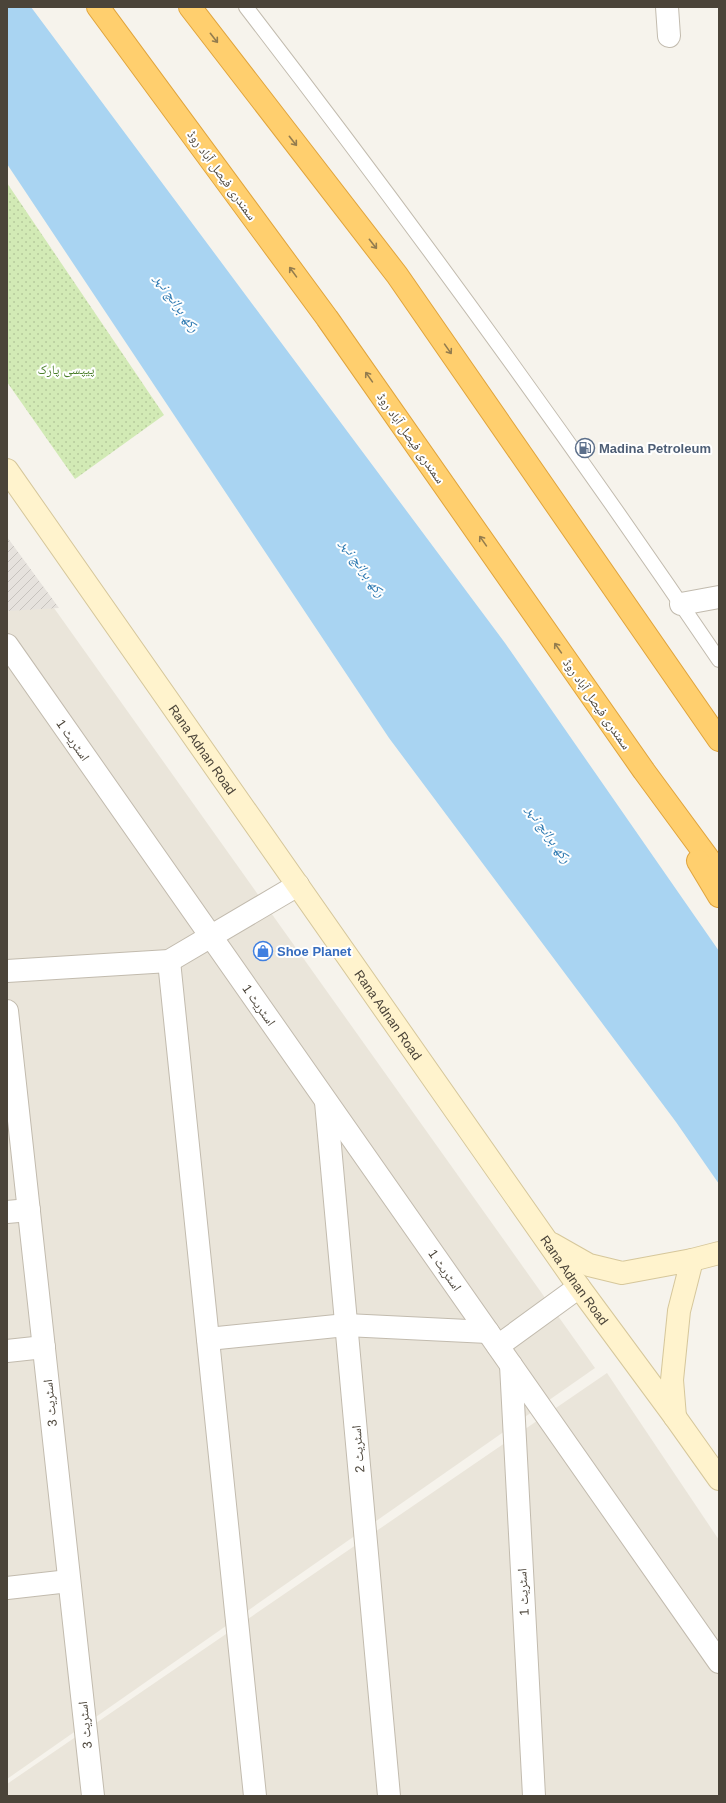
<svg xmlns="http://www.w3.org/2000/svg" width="726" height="1803" viewBox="0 0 726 1803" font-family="Helvetica,'Noto Naskh Arabic',sans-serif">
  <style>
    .residential { fill: #eae5da }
    .industrial { fill: url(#industrial-furrows) }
    .park { fill: url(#park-dots) }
    .water { fill: #a9d4f2 }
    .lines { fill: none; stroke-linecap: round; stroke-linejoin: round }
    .lane-casing { stroke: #c2bbae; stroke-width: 16 }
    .street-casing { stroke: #c2bbae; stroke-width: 24 }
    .secondary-casing { stroke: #d6c79b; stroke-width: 24 }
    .highway-casing { stroke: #e0a43c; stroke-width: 24 }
    .lane { stroke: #fff; stroke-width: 14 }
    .street { stroke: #fff; stroke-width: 22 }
    .secondary { stroke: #fff3cd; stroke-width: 22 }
    .highway { stroke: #ffcf6e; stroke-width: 22 }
    .oneway { stroke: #937c4e }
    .labels { text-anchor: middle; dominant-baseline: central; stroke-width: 4; stroke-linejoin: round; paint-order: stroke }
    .street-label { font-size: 13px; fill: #4b4439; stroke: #fff }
    .park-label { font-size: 13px; fill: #4a7f2a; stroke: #fff }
    .service-label { font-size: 13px; font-weight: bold; fill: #4e5e75; stroke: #fff; text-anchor: start }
    .shop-label { font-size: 13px; font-weight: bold; fill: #366cbe; stroke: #fff; text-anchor: start }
    .water-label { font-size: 14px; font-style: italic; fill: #2e7ab2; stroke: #fff }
  </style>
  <defs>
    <pattern id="industrial-furrows" width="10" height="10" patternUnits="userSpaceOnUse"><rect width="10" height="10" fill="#e6e2dd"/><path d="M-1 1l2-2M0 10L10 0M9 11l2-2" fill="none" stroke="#c7c3be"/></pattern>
    <pattern id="park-dots" width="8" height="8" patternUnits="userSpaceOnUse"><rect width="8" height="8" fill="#d2eab5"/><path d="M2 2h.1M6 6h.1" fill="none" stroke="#b6ca9c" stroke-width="1.8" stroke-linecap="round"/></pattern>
  </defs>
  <rect width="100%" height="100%" fill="#f6f3ec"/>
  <!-- residential -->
  <g class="residential">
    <polygon points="7,542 595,1368 7,1779"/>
    <polygon points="607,1373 719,1540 719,1796 7,1796 7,1784"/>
  </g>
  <!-- industrial -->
  <polygon class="industrial" points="7,537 59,608 7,611"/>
  <!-- park -->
  <polygon class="park" points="7,183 164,415 75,479 7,382"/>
  <!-- water -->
  <polygon class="water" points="7,7 31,7 505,643 719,951 719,1184 676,1122 389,738 7,164"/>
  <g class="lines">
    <!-- lane casing -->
    <g class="lane-casing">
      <path id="lane" d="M246 7C410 220 568 437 719 660"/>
    </g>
    <!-- street casing -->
    <g class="street-casing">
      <g id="street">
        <polyline points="667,7 669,36"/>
        <polyline points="681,604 719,597"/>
        <polyline points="7,645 719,1662"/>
        <polyline points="169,961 255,1796"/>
        <polyline points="7,971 169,961 298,885"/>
        <polyline points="7,1011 93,1796"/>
        <polyline points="326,1102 389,1796"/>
        <polyline points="7,1212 29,1210"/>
        <polyline points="208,1339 346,1325 488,1332"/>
        <polyline points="498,1346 579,1287"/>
        <polyline points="7,1351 44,1347"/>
        <polyline points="511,1365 534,1796"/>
        <polyline points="7,1588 69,1581"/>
      </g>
    </g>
    <!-- secondary casing -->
    <g class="secondary-casing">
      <g id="secondary">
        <path id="s1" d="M7 470 579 1287 675 1417 719 1479"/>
        <polyline points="552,1244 589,1265 622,1273 692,1260 679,1311 672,1380 675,1417"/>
        <polyline points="692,1260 719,1253"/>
      </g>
    </g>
    <!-- highway casing -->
    <g class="highway-casing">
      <g id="highway">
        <polyline points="98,7 327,318 644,771 719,873"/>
        <polyline points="190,7 397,275 719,740"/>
        <polyline points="698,861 719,896"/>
      </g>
    </g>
    <!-- lane -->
    <use href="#lane" class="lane"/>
    <!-- street -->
    <use href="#street" class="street"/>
    <!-- secondary -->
    <use href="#secondary" class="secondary"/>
    <!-- highway -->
    <use href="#highway" class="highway"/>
  </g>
  <!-- one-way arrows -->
  <defs><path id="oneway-shaft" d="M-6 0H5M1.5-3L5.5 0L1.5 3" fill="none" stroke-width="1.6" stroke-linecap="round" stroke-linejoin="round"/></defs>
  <g class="oneway">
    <use href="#oneway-shaft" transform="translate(214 38) rotate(52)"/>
    <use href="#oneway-shaft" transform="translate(293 141) rotate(52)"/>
    <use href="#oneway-shaft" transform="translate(373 244) rotate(52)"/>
    <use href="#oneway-shaft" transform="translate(293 272) rotate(-126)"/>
    <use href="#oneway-shaft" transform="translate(448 349) rotate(55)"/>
    <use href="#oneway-shaft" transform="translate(369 377) rotate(-125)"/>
    <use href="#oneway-shaft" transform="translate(483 541) rotate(-125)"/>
    <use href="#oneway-shaft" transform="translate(558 648) rotate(-125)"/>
  </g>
  <!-- icons -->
  <defs>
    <g id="fuel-ring" transform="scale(1)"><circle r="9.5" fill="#fff" stroke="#5c6f8a" stroke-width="1.5"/><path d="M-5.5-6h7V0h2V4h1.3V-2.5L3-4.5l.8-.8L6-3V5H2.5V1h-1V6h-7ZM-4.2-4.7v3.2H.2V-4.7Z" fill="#5c6f8a"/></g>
    <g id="shop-ring" transform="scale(1)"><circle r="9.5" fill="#fff" stroke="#3f7fe0" stroke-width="1.5"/><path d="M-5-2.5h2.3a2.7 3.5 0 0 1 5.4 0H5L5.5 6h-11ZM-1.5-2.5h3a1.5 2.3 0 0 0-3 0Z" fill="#3f7fe0"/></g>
  </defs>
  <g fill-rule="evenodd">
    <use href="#fuel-ring" x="585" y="448"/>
    <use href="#shop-ring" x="263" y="951"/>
  </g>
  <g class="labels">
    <!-- street labels -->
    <g class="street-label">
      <text transform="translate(222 175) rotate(54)">سمندری فیصل آباد روڈ</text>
      <text transform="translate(411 438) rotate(55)">سمندری فیصل آباد روڈ</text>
      <text transform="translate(597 704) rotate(55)">سمندری فیصل آباد روڈ</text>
      <text transform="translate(73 740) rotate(55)">اسٹریٹ 1</text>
      <text stroke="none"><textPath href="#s1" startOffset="341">Rana Adnan Road</textPath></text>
      <text transform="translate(259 1005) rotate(55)">اسٹریٹ 1</text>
      <text stroke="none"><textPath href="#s1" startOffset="665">Rana Adnan Road</textPath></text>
      <text transform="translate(445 1270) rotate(55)">اسٹریٹ 1</text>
      <text stroke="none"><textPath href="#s1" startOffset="989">Rana Adnan Road</textPath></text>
      <text transform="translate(50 1403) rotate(-96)">اسٹریٹ 3</text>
      <text transform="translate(358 1449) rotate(-95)">اسٹریٹ 2</text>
      <text transform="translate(523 1592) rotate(-93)">اسٹریٹ 1</text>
      <text transform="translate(85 1725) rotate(-96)">اسٹریٹ 3</text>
    </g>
    <!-- park labels -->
    <g class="park-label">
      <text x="66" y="369">پیپسی پارک</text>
    </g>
    <!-- service labels -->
    <g class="service-label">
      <text x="599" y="448">Madina Petroleum</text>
    </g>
    <!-- shop labels -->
    <g class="shop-label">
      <text x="277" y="951">Shoe Planet</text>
    </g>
    <!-- water labels -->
    <g class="water-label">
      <text transform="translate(177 303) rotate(55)">رکھ برانچ نہر</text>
      <text transform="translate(363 568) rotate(55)">رکھ برانچ نہر</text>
      <text transform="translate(549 834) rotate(55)">رکھ برانچ نہر</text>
    </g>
  </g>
  <!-- border -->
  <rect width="726" height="1803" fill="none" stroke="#4b4439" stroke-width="16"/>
</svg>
